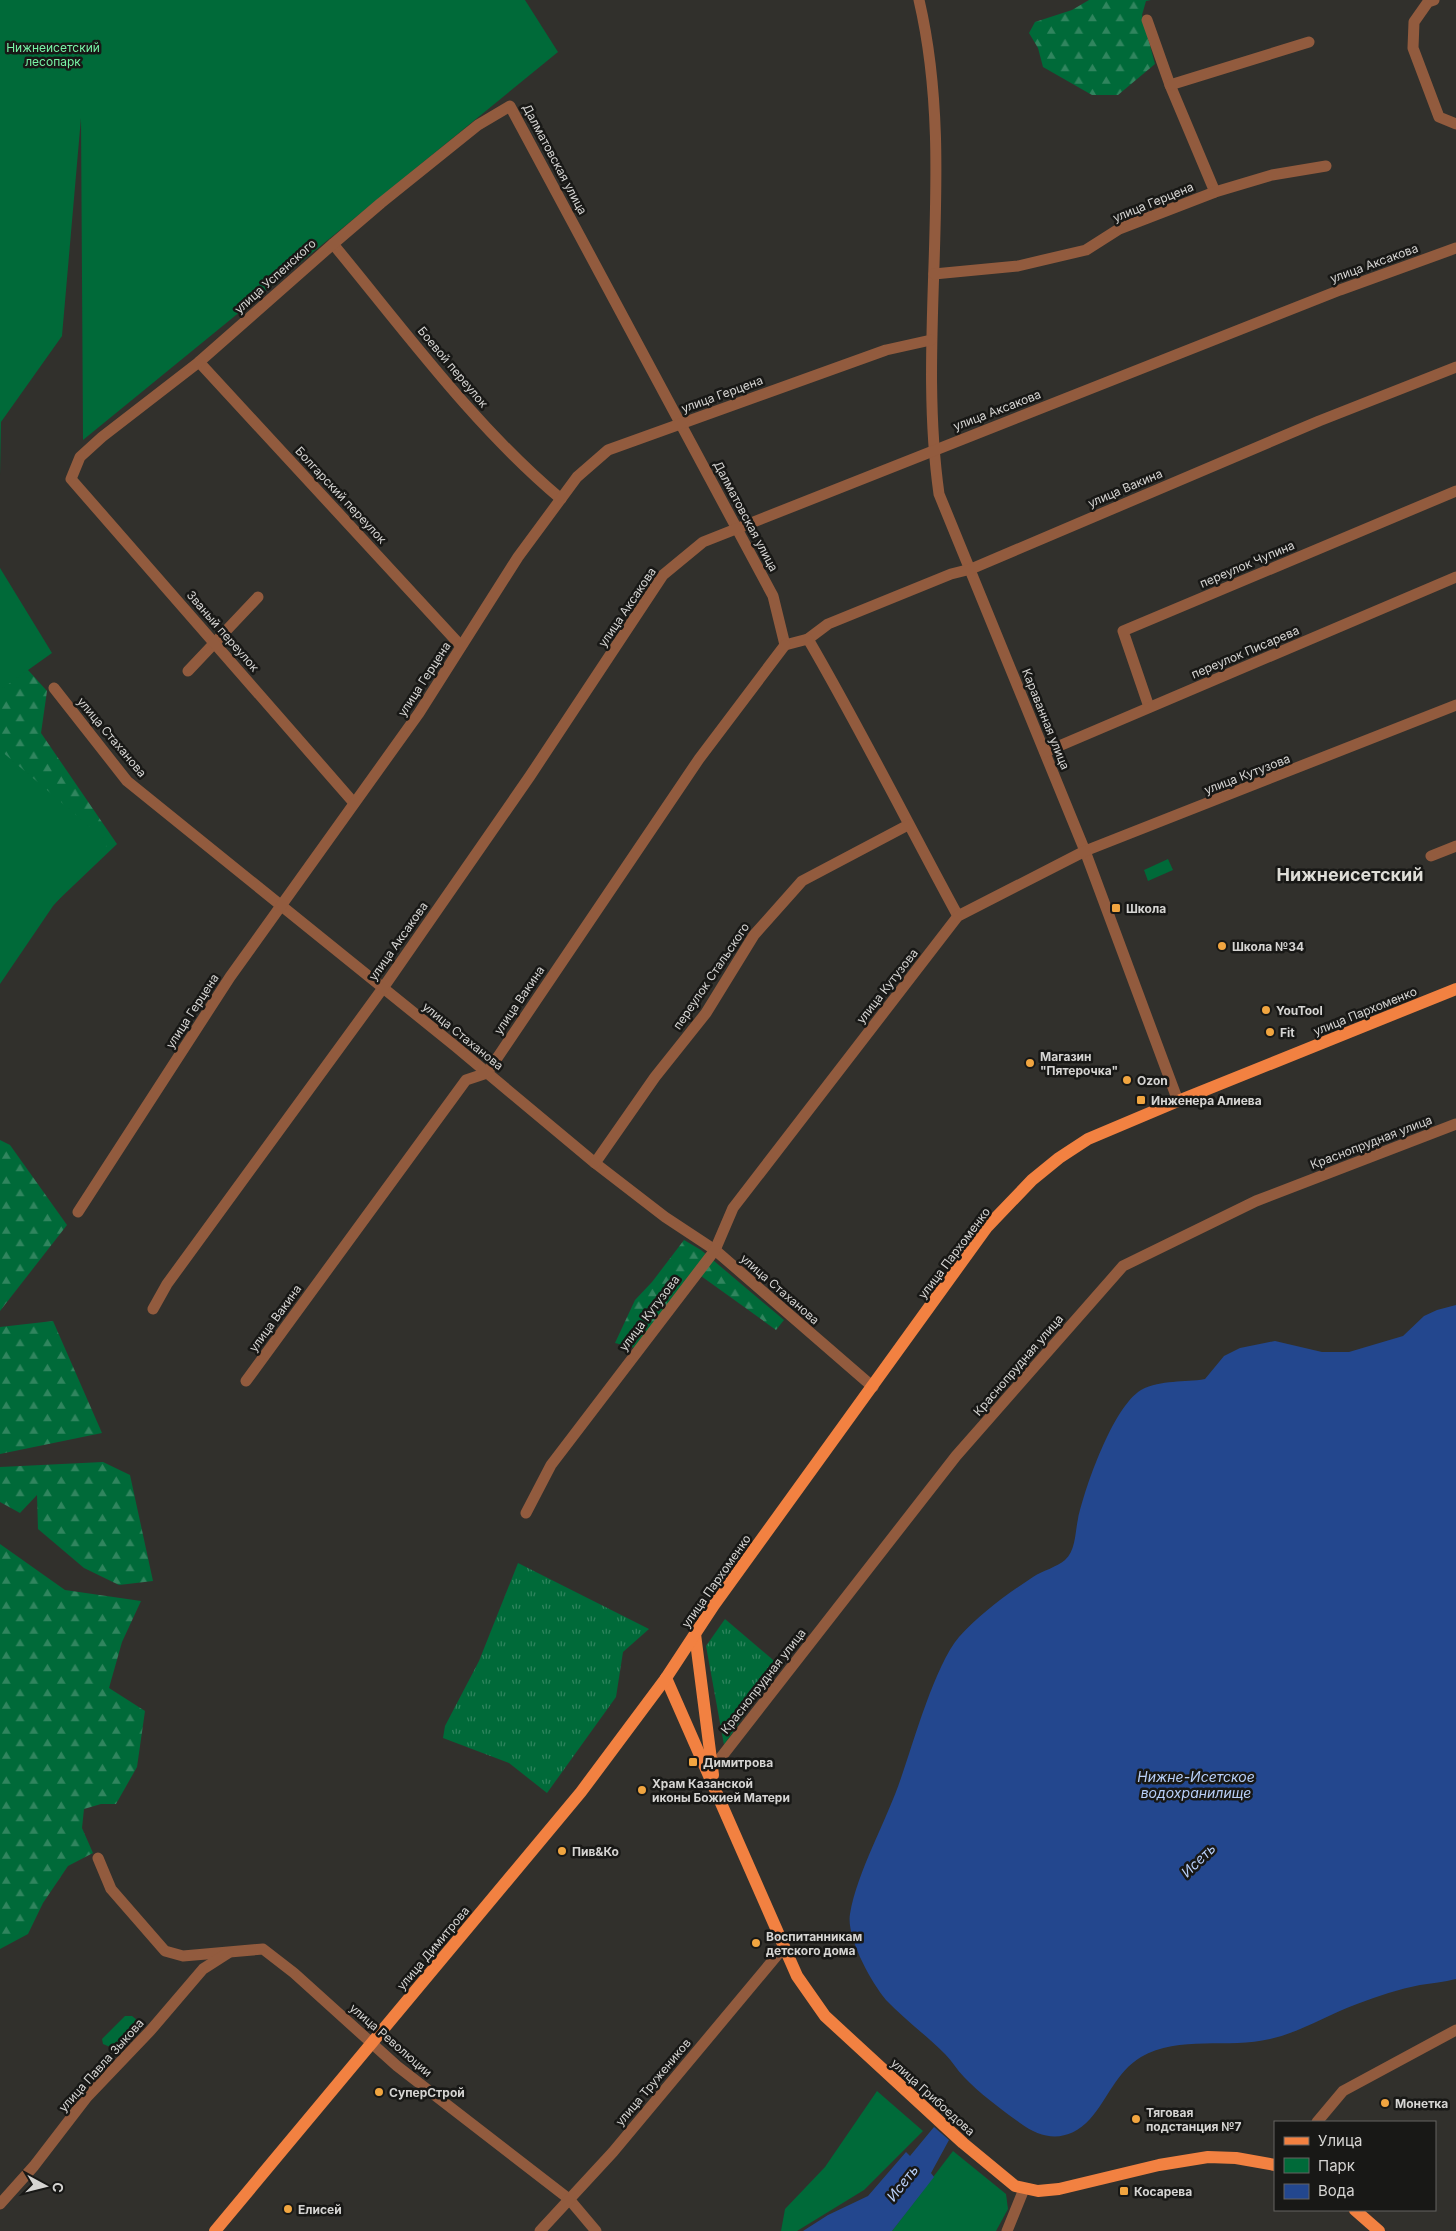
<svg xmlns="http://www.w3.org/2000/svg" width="1456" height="2231" viewBox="0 0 1456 2231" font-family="Inter,sans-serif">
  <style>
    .grass { fill: url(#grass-tufts) }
    .forest { fill: url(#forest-firs) }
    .green { fill: #006a39 }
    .water { fill: #23478e }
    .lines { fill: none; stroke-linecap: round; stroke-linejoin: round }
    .minor { stroke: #925b3e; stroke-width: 11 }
    .major { stroke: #f28141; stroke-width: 12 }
    .poi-dot { fill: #f1a540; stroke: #181816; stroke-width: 2 }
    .labels { text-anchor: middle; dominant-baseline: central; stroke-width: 5; stroke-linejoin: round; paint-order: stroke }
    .park-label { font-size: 12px; fill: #79f5a7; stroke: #181816 }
    .street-label { font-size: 12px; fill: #d5d4d2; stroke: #181816 }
    .poi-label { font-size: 12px; font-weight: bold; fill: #d5d4d2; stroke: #181816; text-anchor: start }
    .water-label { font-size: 14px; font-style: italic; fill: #b9d0f9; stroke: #181816 }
    .district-label { font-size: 18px; font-weight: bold; fill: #deddd7; stroke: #181816 }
  </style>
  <defs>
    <pattern id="grass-tufts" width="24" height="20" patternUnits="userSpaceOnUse" patternTransform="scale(1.25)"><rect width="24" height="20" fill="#006a39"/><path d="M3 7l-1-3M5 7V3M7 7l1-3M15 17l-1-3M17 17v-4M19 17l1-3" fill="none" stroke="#30855e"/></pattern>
    <pattern id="forest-firs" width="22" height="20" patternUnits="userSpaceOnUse" patternTransform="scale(1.25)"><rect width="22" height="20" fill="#006a39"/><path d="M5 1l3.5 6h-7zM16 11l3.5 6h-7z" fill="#30855e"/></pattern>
  </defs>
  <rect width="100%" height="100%" fill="#31302c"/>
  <!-- grass -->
  <g class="grass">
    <polygon points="518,1563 649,1629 623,1652 616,1697 547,1793 509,1763 443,1738 445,1726 479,1661"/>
    <polygon points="725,1619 779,1665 724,1745 706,1646"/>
  </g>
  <!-- forest -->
  <g class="forest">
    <polygon points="1089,0 1151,0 1146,1 1142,15 1155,64 1118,95 1092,95 1043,67 1038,48 1029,33 1035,22 1072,10"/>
    <polygon points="0,639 47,691 41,733 117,844 53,905 0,895"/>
    <polygon points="0,1140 10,1145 67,1225 0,1311"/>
    <polygon points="684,1240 701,1250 784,1320 776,1330 701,1276 635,1348 615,1343 635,1300 652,1282"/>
    <polygon points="53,1321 102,1433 0,1454 0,1327"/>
    <polygon points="103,1462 130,1475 153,1581 119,1585 84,1568 38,1529 37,1495 20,1513 0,1502 0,1467"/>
    <polygon points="0,1544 65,1590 141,1601 122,1642 109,1688 145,1711 137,1767 116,1804 101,1804 84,1809 82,1828 93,1853 68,1866 43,1903 28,1934 0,1949"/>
  </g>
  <!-- green -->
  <g class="green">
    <polygon points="0,0 525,0 558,52 83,440 81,118 62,336 1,422 0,475"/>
    <polygon points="0,568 52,653 0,690"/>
    <polygon points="0,750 109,843 53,906 0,984"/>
    <polygon points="1168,859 1173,870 1148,881 1144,870"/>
    <polygon points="125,2016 132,2016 137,2020 137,2028 117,2050 103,2044 102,2039"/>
    <polygon points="877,2091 923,2131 864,2190 797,2231 781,2231 785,2209 825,2167"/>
    <polygon points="953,2151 1006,2194 1008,2209 996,2231 892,2231"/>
  </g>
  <!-- water -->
  <g class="water">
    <path d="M1456 1305V1979C1444 1982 1432 1983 1420 1985 1399 1989 1378 1996 1357 2004 1327 2015 1301 2032 1270 2039 1229 2049 1179 2035 1141 2057 1116 2072 1108 2099 1090 2119 1069 2142 1044 2141 1020 2123 1001 2109 980 2094 964 2077 957 2070 952 2061 945 2054 926 2035 904 2019 886 2000 871 1982 846 1937 850 1914 857 1872 887 1820 901 1778 914 1741 935 1665 959 1637 980 1614 1007 1594 1033 1577 1042 1571 1057 1567 1065 1560 1076 1550 1075 1532 1078 1519 1085 1487 1113 1407 1141 1390 1162 1379 1184 1383 1205 1379L1224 1356 1240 1348 1275 1341 1322 1352H1349L1403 1336 1424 1316 1437 1310Z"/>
    <polygon points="934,2127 949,2140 931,2173 934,2177 892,2231 803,2231 828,2215 868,2196 906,2152 910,2156"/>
  </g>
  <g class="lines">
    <!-- minor -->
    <g class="minor">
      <path d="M919 0C957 162 916 330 939 494L1085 851 1178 1101"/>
      <polyline points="1434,0 1428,2 1414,22 1413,48 1439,117 1456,124"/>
      <polyline points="1147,20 1170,85 1215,192"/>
      <polyline points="1170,85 1309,42"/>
      <path d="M333 244C405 331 474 426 561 499"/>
      <polyline points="934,274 1018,266 1086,250 1119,229 1215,192 1272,175 1326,166"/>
      <polyline points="199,362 461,646"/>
      <polyline points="808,639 828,624 951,574 971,569 1319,421 1456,367"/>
      <polyline points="188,671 258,597"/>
      <polyline points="54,688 127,781 455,1046 595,1163 665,1217 715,1250 873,1387"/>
      <polyline points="1149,707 1123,631 1456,491"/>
      <polyline points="1045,752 1456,577"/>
      <path d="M354 803 71 479 80 457 102 437 199 362 333 244 381 203 478 125 510 106 773 596 785 645 808 639C861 730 908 824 958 916"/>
      <polyline points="1431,856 1456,846"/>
      <polyline points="595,1163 655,1077 706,1013 754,935 802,881 908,825"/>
      <polyline points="78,1212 230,977 419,713 518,557 577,477 608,450 886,350 931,340"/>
      <polyline points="153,1309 167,1284 383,988 530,776 663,575 703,542 1340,290 1456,248"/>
      <polyline points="246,1381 466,1080 487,1073 699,759 785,645"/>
      <polyline points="526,1513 551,1465 715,1250 733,1208 958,916 1085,851 1456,705"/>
      <polyline points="712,1769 956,1456 1123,1266 1256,1201 1456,1124"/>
      <polyline points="98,1858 111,1889 165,1951 183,1956 263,1949 294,1973 397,2066 569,2199 596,2231"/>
      <polyline points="1317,2122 1343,2091 1456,2030"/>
      <polyline points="0,2204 34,2166 87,2097 150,2031 203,1969 228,1953"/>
      <polyline points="540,2231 613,2152 784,1947"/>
      <polyline points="1007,2231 1024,2189"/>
    </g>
    <!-- major -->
    <g class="major">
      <polyline points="695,1634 713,1775"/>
      <polyline points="666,1678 797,1976 825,2016 963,2143 1015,2186 1038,2191 1059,2189 1159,2165 1208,2157 1236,2158 1275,2165"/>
      <polyline points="1355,2210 1379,2231"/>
      <polyline points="215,2231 581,1792 666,1678 714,1605 987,1227 1032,1180 1059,1158 1088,1139 1178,1101 1456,989"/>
    </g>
  </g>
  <!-- markers -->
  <g class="poi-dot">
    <rect x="1111" y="903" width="10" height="10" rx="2.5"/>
    <circle cx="1222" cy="946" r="5"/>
    <circle cx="1266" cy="1010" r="5"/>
    <circle cx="1270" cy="1032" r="5"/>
    <circle cx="1030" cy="1063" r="5"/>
    <circle cx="1127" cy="1080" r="5"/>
    <rect x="1136" y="1095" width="10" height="10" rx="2.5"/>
    <rect x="688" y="1757" width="10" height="10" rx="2.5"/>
    <circle cx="642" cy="1790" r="5"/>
    <circle cx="562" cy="1851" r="5"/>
    <circle cx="756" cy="1943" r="5"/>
    <circle cx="379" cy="2092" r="5"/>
    <circle cx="1385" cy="2103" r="5"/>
    <circle cx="1136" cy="2119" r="5"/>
    <rect x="1119" y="2186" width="10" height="10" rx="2.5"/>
    <circle cx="288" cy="2209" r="5"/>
  </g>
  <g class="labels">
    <!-- park labels -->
    <g class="park-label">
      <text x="53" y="47">Нижнеисетский<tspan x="53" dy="14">лесопарк</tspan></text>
    </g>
    <!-- street labels -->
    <g class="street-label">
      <text transform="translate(555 159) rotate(62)">Далматовская улица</text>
      <text transform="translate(1153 202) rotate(-22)">улица Герцена</text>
      <text transform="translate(1374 263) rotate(-20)">улица Аксакова</text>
      <text transform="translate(275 276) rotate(-42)">улица Успенского</text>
      <text transform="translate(453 367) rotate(50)">Боевой переулок</text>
      <text transform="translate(722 394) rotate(-20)">улица Герцена</text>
      <text transform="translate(997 410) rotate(-21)">улица Аксакова</text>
      <text transform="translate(1125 488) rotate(-23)">улица Вакина</text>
      <text transform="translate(341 495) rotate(47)">Болгарский переулок</text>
      <text transform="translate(746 516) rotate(62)">Далматовская улица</text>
      <text transform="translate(1247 564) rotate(-23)">переулок Чупина</text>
      <text transform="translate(627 607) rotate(-56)">улица Аксакова</text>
      <text transform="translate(223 631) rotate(49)">Званый переулок</text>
      <text transform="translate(1245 652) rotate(-23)">переулок Писарева</text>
      <text transform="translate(424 679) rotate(-57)">улица Герцена</text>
      <text transform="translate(1046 719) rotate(68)">Караванная улица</text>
      <text transform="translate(112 737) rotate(50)">улица Стаханова</text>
      <text transform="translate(1247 774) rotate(-21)">улица Кутузова</text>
      <text transform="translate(398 941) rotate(-55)">улица Аксакова</text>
      <text transform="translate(711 976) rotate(-56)">переулок Стальского</text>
      <text transform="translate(887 986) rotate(-52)">улица Кутузова</text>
      <text transform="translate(519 1000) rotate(-56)">улица Вакина</text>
      <text transform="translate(192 1011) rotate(-57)">улица Герцена</text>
      <text transform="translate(1365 1011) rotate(-22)">улица Пархоменко</text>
      <text transform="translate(463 1036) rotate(39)">улица Стаханова</text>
      <text transform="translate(1371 1142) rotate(-21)">Краснопрудная улица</text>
      <text transform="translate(954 1253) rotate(-53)">улица Пархоменко</text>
      <text transform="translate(780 1289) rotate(41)">улица Стаханова</text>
      <text transform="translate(649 1313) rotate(-53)">улица Кутузова</text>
      <text transform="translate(275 1318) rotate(-54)">улица Вакина</text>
      <text transform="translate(1018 1365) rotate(-49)">Краснопрудная улица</text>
      <text transform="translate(716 1581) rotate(-55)">улица Пархоменко</text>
      <text transform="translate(763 1681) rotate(-52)">Краснопрудная улица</text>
      <text transform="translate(433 1948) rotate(-50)">улица Димитрова</text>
      <text transform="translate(391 2040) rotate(41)">улица Революции</text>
      <text transform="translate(101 2065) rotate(-48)">улица Павла Зыкова</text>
      <text transform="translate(653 2082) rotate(-50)">улица Тружеников</text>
      <text transform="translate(933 2097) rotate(42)">улица Грибоедова</text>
    </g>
    <!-- poi labels -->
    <g class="poi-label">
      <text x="1126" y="908">Школа</text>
      <text x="1232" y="946">Школа №34</text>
      <text x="1276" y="1010">YouTool</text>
      <text x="1280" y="1032">Fit</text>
      <text x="1040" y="1056">Магазин<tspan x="1040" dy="14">"Пятерочка"</tspan></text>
      <text x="1137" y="1080">Ozon</text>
      <text x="1151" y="1100">Инженера Алиева</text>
      <text x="703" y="1762">Димитрова</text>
      <text x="652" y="1783">Храм Казанской<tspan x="652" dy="14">иконы Божией Матери</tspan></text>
      <text x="572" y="1851">Пив&amp;Ко</text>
      <text x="766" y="1936">Воспитанникам<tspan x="766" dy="14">детского дома</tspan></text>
      <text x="389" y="2092">СуперСтрой</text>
      <text x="1395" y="2103">Монетка</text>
      <text x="1146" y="2112">Тяговая<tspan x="1146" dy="14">подстанция №7</tspan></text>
      <text x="1134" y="2191">Косарева</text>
      <text x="298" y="2209">Елисей</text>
    </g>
    <!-- water labels -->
    <g class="water-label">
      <text x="1196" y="1776">Нижне-Исетское<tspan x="1196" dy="16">водохранилище</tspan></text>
      <text transform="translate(1198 1860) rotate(-44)">Исеть</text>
      <text transform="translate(902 2183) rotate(-52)">Исеть</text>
    </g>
    <!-- district labels -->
    <g class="district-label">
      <text x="1350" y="874">Нижнеисетский</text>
    </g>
  </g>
  <!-- legend -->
  <rect x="1274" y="2121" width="162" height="90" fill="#181816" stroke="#646361"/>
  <rect x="1284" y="2137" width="25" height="8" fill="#f28141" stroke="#646361"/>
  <text x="1318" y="2146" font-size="15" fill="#d5d4d2">Улица</text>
  <rect x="1284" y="2158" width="25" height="15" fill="#006a39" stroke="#646361"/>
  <text x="1318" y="2171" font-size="15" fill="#d5d4d2">Парк</text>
  <rect x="1284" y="2184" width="25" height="15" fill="#23478e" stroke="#646361"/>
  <text x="1318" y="2196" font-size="15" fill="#d5d4d2">Вода</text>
  <!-- north arrow -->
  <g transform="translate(45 2186) rotate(97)" stroke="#181816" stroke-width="4" paint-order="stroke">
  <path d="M0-4L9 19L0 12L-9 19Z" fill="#d5d4d2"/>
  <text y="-8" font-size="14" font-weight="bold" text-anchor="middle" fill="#d5d4d2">С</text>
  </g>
</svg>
